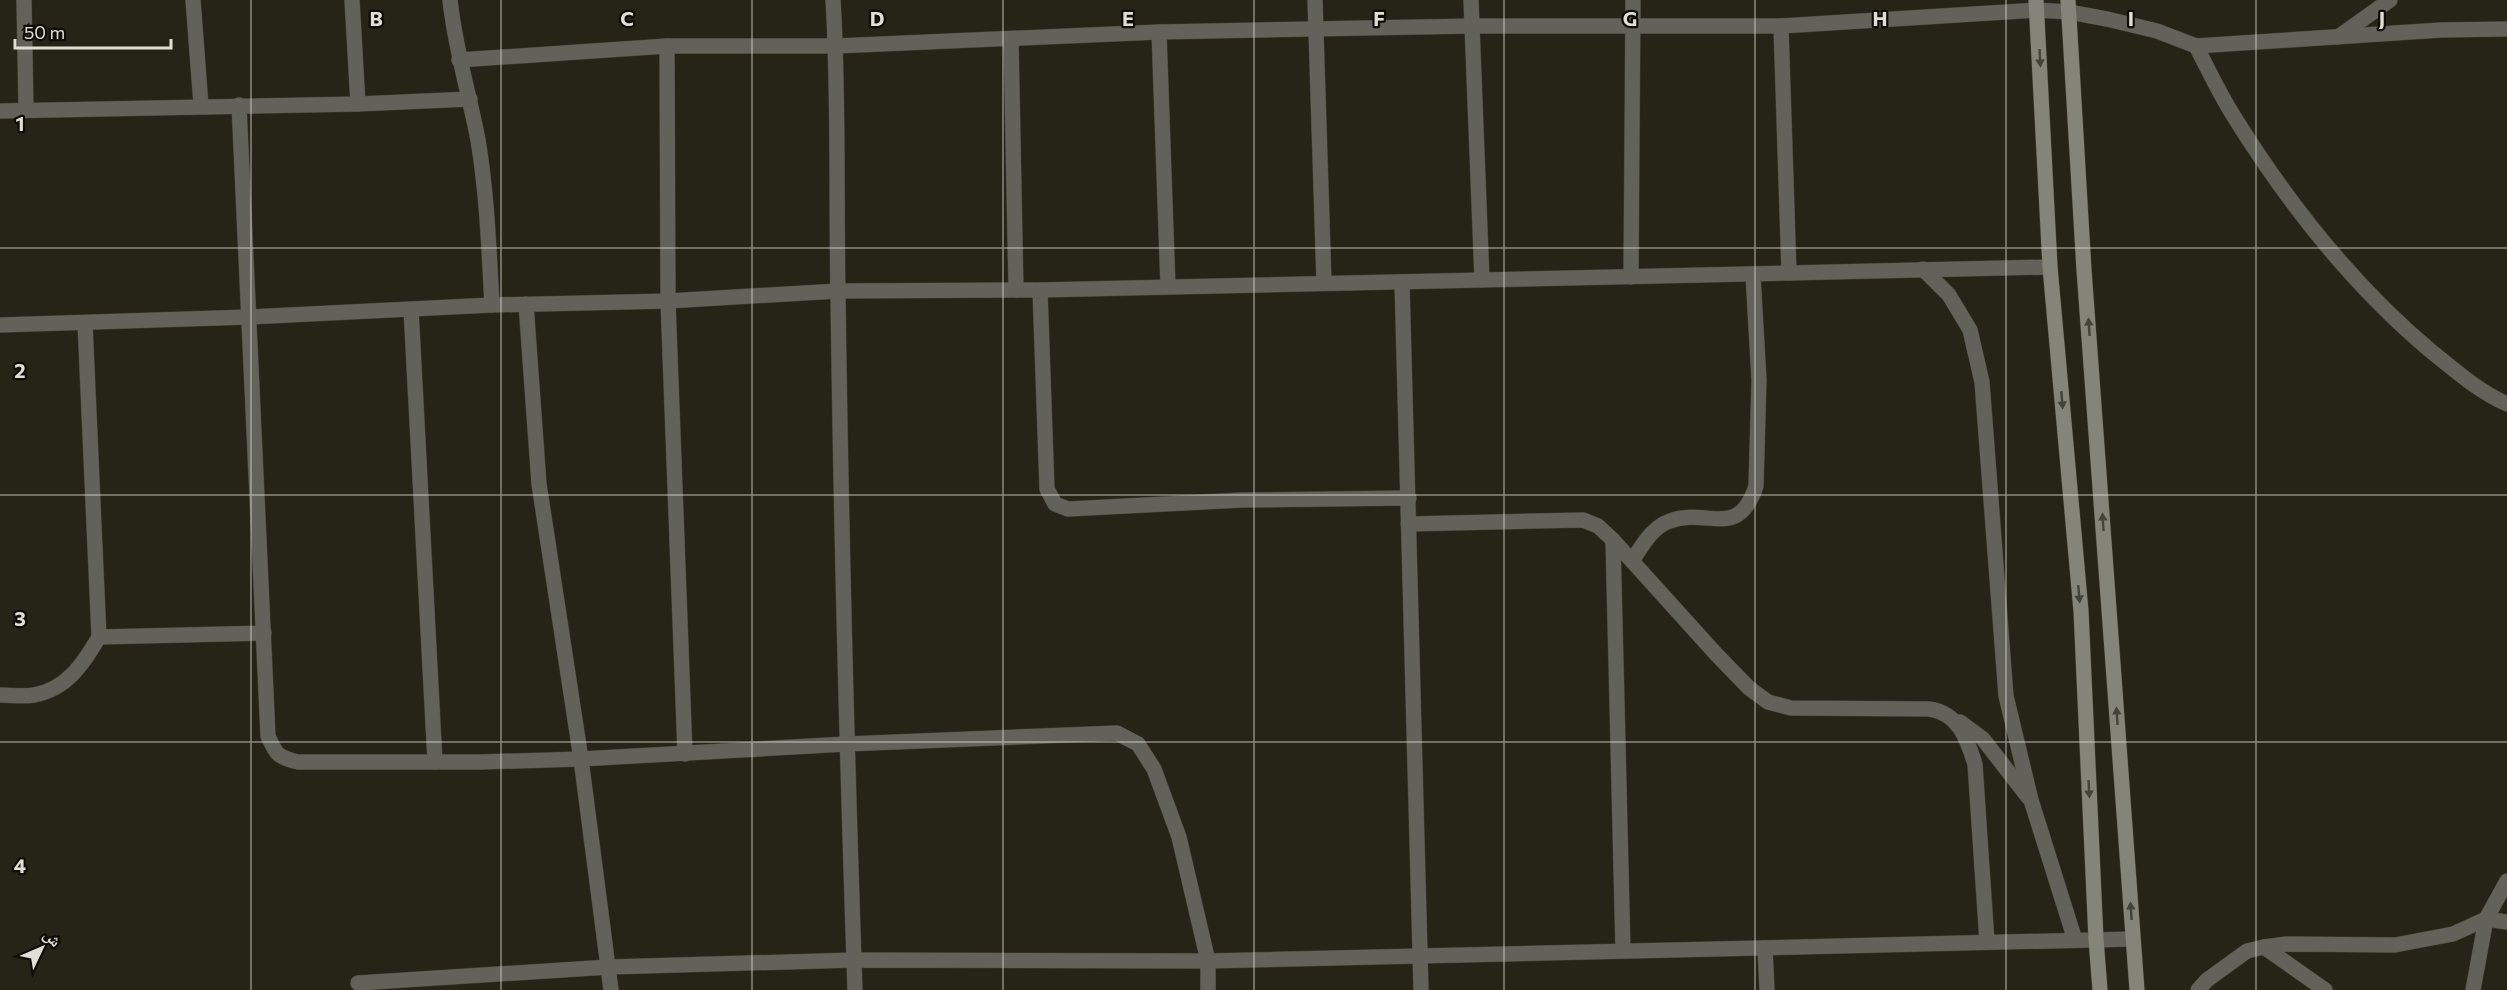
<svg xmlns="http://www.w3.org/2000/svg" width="2507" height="990" viewBox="0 0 2507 990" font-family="Commissioner,'Noto Naskh Arabic',sans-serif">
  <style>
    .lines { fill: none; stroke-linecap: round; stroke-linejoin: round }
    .minor-casing { stroke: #403e31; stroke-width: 16 }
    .secondary-casing { stroke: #403e31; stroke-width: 16 }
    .minor { stroke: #62615a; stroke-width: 15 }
    .secondary { stroke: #858479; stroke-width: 15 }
    .oneway { fill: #44433a }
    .grid { fill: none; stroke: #e0dfd6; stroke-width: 1.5; stroke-opacity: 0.55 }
    .grid-label { font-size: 20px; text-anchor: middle; font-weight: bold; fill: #e0dfd6; stroke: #0e0d07; stroke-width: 4.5; stroke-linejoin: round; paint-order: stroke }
  </style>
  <rect width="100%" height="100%" fill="#262416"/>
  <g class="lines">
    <!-- minor casing -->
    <g class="minor-casing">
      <g id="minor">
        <polyline points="24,0 26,109"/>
        <polyline points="193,0 201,105"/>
        <polyline points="352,0 358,104"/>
        <path d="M450 0C455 48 469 93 478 140 487 194 489 250 492 305"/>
        <path d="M833 0C839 98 836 196 838 294 841 526 847 758 855 990"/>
        <polyline points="1315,0 1324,283"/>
        <polyline points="1471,0 1482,280"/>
        <polyline points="1781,26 1789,273"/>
        <polyline points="1159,32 1168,287"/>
        <polyline points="2338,37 2390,0"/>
        <polyline points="1011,39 1016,290"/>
        <polyline points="667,46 668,301 685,754"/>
        <path d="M2196 46C2208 69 2219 93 2233 115 2287 202 2353 286 2432 352 2456 371 2478 391 2507 404"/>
        <polyline points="459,60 667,46 836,46 1159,32 1472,26 1781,26 2037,10 2069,12 2107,19 2157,31 2196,46 2441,30 2507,29"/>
        <path d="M239 105 268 736C276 754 277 757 298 762H480L581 759 846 744 1117 733 1138 744 1154 769 1179 837 1208 961V990"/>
        <polyline points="0,111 358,104 470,99"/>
        <polyline points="1923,269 1949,295 1970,330 1982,382 2006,696 2031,800 2075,940"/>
        <polyline points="1631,277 1633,0"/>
        <polyline points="1402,282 1421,990"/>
        <polyline points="1040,290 1047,489 1055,504 1068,509 1242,500 1409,498"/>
        <polyline points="526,304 539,484 581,759 611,990"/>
        <polyline points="411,309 435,762"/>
        <polyline points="0,325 249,317 492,305 668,301 838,291 1040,290 2050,267"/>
        <path d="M1408 524 1583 520 1598 526 1613 540 1716 654 1749 688 1768 702 1791 708 1929 709C1959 713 1967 739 1975 764L1987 942"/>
        <polyline points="1613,540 1623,950"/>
        <path d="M1632 561C1642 546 1652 527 1670 521 1708 507 1738 541 1756 486L1759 380 1753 275"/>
        <polyline points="99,637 264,633"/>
        <path d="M0 695C11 695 23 697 34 695 67 689 83 664 99 637L85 323"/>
        <polyline points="1960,722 1983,739 2028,797"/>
        <polyline points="2264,947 2325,990"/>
        <polyline points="1765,948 1767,990"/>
        <polyline points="358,983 609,967 854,960 1208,961 2132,939"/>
        <polyline points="2198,990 2207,980 2247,951 2264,947 2287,944 2395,945 2453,934 2486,919 2507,922"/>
        <polyline points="2473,990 2486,919 2507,881"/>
      </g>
    </g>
    <!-- secondary casing -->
    <g class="secondary-casing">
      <g id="secondary">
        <polyline points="2036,0 2050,267 2081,611 2096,939 2100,990"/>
        <polyline points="2068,0 2084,270 2137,990"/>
      </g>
    </g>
    <!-- minor -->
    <use href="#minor" class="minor"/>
    <!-- secondary -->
    <use href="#secondary" class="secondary"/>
  </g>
  <!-- one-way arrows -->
  <defs><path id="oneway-solid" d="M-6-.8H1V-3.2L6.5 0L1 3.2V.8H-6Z" transform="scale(1.5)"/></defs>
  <g class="oneway">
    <use href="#oneway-solid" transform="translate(2040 58) rotate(87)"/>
    <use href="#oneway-solid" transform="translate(2089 327) rotate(-94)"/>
    <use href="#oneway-solid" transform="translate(2062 400) rotate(85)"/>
    <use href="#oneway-solid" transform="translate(2103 522) rotate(-94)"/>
    <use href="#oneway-solid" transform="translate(2079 594) rotate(85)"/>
    <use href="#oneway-solid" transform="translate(2117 716) rotate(-94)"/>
    <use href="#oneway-solid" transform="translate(2089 789) rotate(87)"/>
    <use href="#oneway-solid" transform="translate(2131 911) rotate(-94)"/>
  </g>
  <!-- grid -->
  <path class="grid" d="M251 0V990M501 0V990M752 0V990M1003 0V990M1254 0V990M1504 0V990M1755 0V990M2006 0V990M2256 0V990M0 248H2507M0 495H2507M0 742H2507"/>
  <g class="grid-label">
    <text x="376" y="26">B</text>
    <text x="627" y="26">C</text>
    <text x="877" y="26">D</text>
    <text x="1128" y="26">E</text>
    <text x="1379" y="26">F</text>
    <text x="1630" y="26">G</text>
    <text x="1880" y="26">H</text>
    <text x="2131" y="26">I</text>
    <text x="2382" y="26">J</text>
    <text x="20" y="131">1</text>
    <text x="20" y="378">2</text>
    <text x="20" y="626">3</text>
    <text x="20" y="873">4</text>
  </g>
  <!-- north arrow -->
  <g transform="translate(42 948) rotate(46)" stroke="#0e0d07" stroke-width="4.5" paint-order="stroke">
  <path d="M0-4.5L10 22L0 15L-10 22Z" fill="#e0dfd6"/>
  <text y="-9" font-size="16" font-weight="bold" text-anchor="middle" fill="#e0dfd6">ش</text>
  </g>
  <!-- scale -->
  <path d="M15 39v9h156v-9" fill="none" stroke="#e0dfd6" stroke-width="3"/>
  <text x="24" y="39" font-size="18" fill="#e0dfd6" stroke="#0e0d07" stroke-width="4.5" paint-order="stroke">50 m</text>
</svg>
